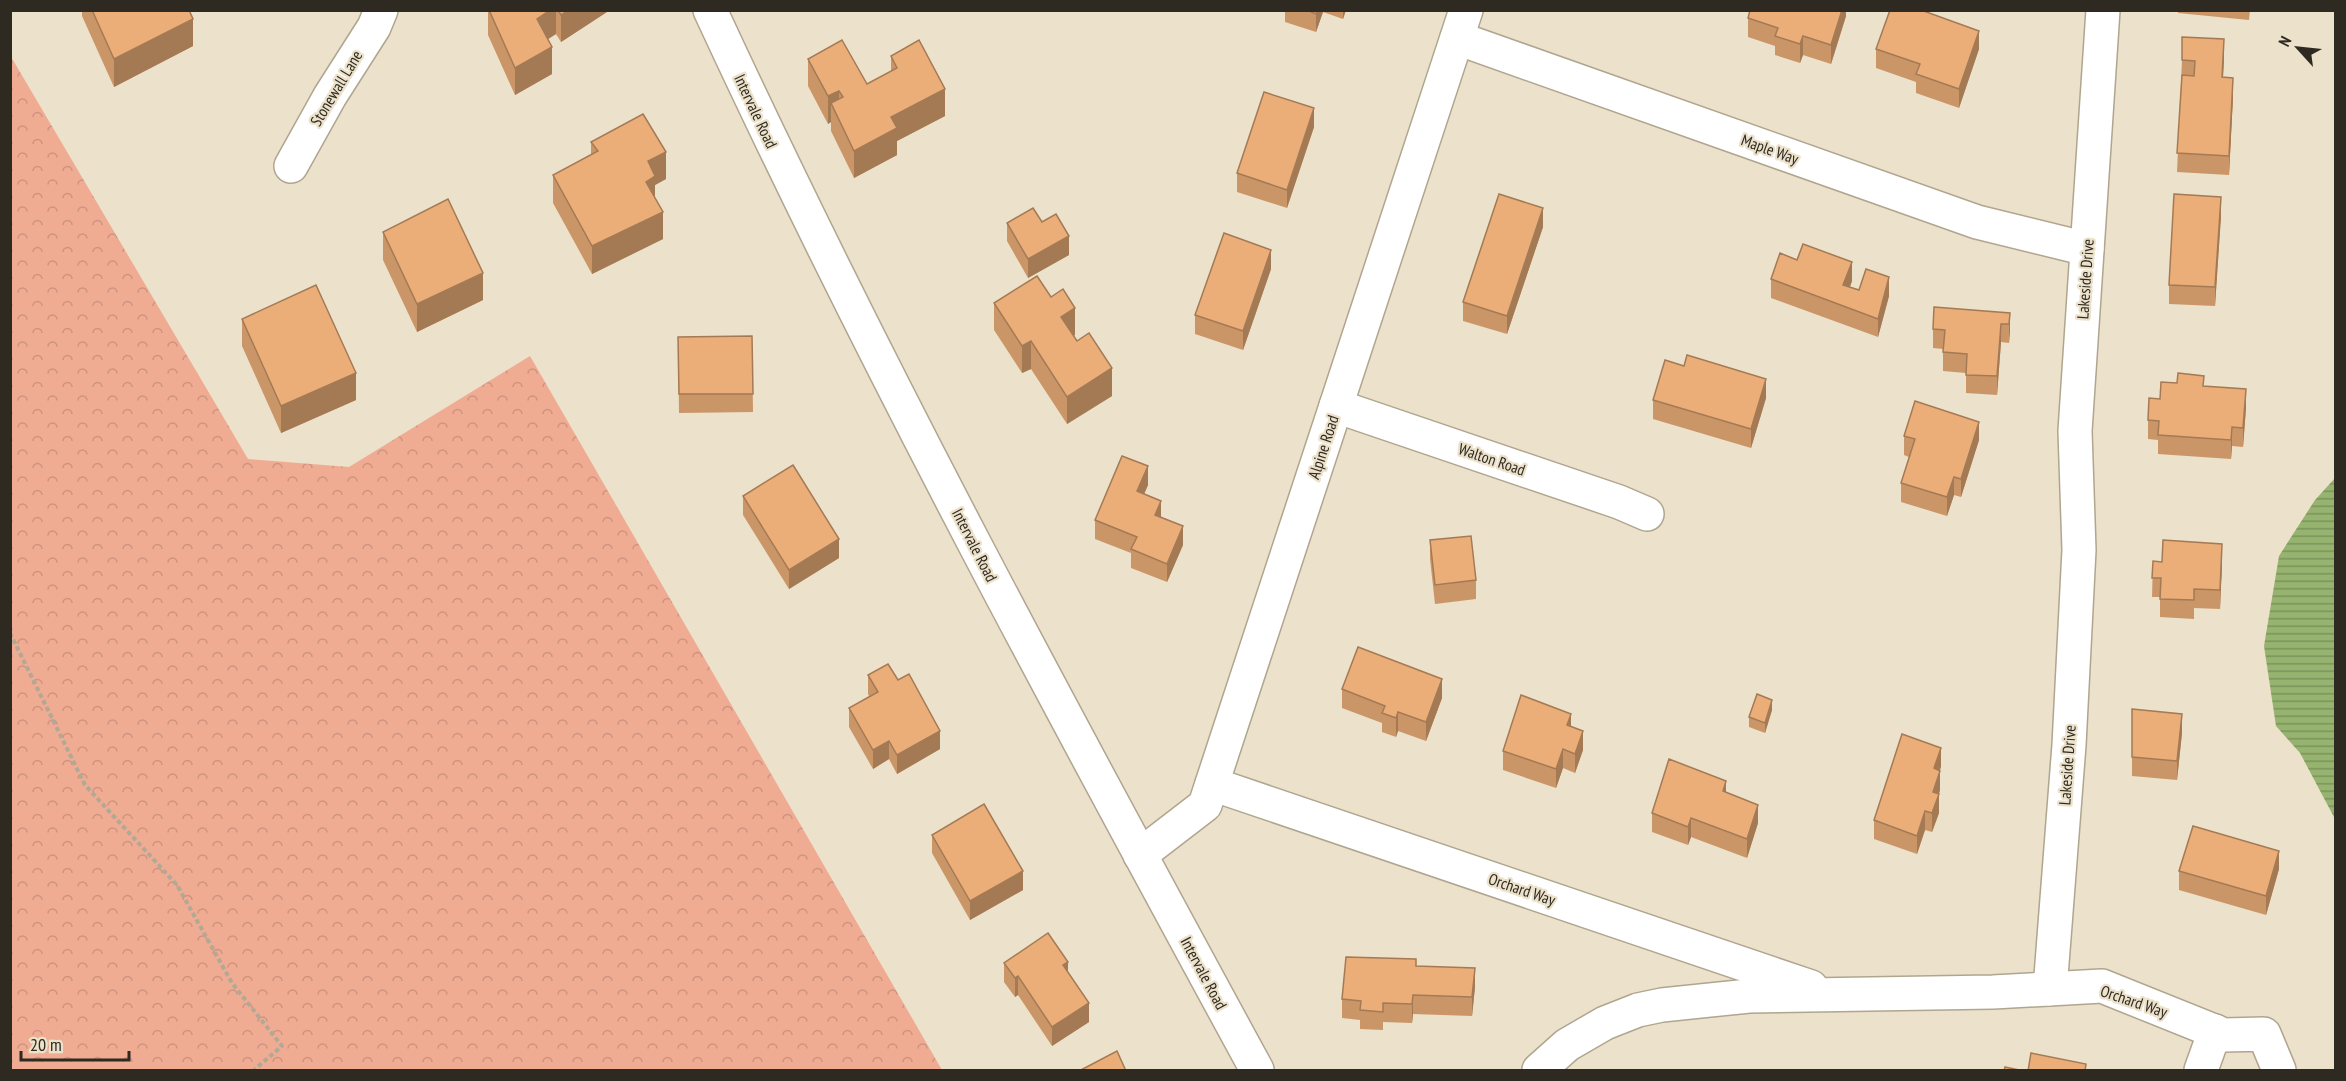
<svg xmlns="http://www.w3.org/2000/svg" width="2346" height="1081" viewBox="0 0 2346 1081" font-family="'PT Sans Narrow',sans-serif">
  <style>
    .forest { fill: url(#forest-crowns) }
    .water { fill: url(#water-rules) }
    .lines { fill: none; stroke-linecap: round; stroke-linejoin: round }
    .street-casing { stroke: #b0a58f; stroke-width: 36 }
    .secondary-casing { stroke: #b0a58f; stroke-width: 36 }
    .path { stroke: #b1a895; stroke-width: 4; stroke-dasharray: 4.5 3; stroke-linecap: butt }
    .street { stroke: #fff; stroke-width: 33 }
    .secondary { stroke: #fff; stroke-width: 33 }
    .wall { fill: #ca9668 }
    .shaded-wall { fill: #a47a55 }
    .building { fill: #ebae79; stroke: #a47a55; stroke-width: 1.5 }
    .labels { text-anchor: middle; dominant-baseline: central; stroke-width: 4.5; stroke-linejoin: round; paint-order: stroke }
    .street-label { font-size: 16px; fill: #2f2a21; stroke: #ece1ca }
  </style>
  <defs>
    <pattern id="forest-crowns" width="20" height="18" patternUnits="userSpaceOnUse" patternTransform="scale(1.5)"><rect width="20" height="18" fill="#f0ab93"/><path d="M2 6a3 3 0 1 1 6 0M12 15a3 3 0 1 1 6 0" fill="none" stroke="#ce937e"/></pattern>
    <pattern id="water-rules" width="6" height="5" patternUnits="userSpaceOnUse" patternTransform="scale(1.5)"><rect width="6" height="5" fill="#96b46f"/><path d="M0 2.5h6" fill="none" stroke="#7b935b"/></pattern>
  </defs>
  <rect width="100%" height="100%" fill="#ece1ca"/>
  <!-- forest -->
  <polygon class="forest" points="10,55 248,459 349,467 530,356 942,1070 11,1070"/>
  <!-- water -->
  <polygon class="water" points="2335,478 2335,819 2300,753 2276,726 2264,646 2279,556 2315,500"/>
  <g class="lines">
    <!-- street casing -->
    <g class="street-casing">
      <g id="street">
        <polyline points="1457,38 1977,222 2087,249"/>
        <polyline points="291,166 330,96 374,27 381,10"/>
        <polyline points="1336,406 1619,502 1647,514"/>
        <polyline points="1212,784 1811,987"/>
        <polyline points="1140,855 1205,805 1466,10"/>
        <polyline points="2050,989 2069,745 2079,550 2075,431 2103,10"/>
        <polyline points="1539,1070 1567,1045 1605,1023 1638,1010 1662,1005 1749,996 1993,992 2102,986 2224,1035 2264,1034 2279,1070"/>
        <polyline points="2201,1070 2215,1031"/>
      </g>
    </g>
    <!-- secondary casing -->
    <g class="secondary-casing">
      <path id="secondary" d="M710 10C877 371 1067 721 1257 1070"/>
    </g>
    <!-- path -->
    <polyline class="path" points="10,633 85,785 177,885 232,983 282,1046 254,1070"/>
    <!-- street -->
    <use href="#street" class="street"/>
    <!-- secondary -->
    <use href="#secondary" class="secondary"/>
  </g>
  <!-- wall -->
  <g class="wall">
    <polygon points="82,10 189,10 193,46 114,87 82,16"/>
    <polygon points="488,10 610,10 561,42 556,34 548,39 552,74 515,95 488,35"/>
    <polygon points="1285,10 1346,10 1343,19 1323,12 1316,32 1285,22"/>
    <polygon points="1846,10 1846,16 1831,64 1803,55 1800,63 1775,55 1775,46 1748,37 1748,18"/>
    <polygon points="2178,10 2250,10 2249,20 2178,13"/>
    <polygon points="1876,49 1979,49 1959,108 1916,93 1916,82 1876,68"/>
    <polygon points="891,56 945,116 897,141 897,155 854,178 831,131 831,122 828,124 808,86 808,59 867,84 891,71"/>
    <polygon points="2224,58 2223,77 2233,97 2229,175 2177,172 2182,60"/>
    <polygon points="1314,127 1287,208 1237,192 1237,173"/>
    <polygon points="591,142 666,179 655,185 655,197 663,239 592,274 553,203 553,175 591,155"/>
    <polygon points="2221,216 2215,306 2169,304 2169,285"/>
    <polygon points="1042,222 1069,255 1028,278 1007,241 1007,223"/>
    <polygon points="1543,227 1507,334 1463,321 1463,302"/>
    <polygon points="383,232 483,300 417,332 383,260"/>
    <polygon points="1271,269 1243,350 1195,334 1195,315"/>
    <polygon points="1771,279 1852,281 1850,287 1859,290 1889,296 1878,337 1771,298"/>
    <polygon points="1051,297 1075,335 1073,336 1112,396 1067,424 1031,369 1022,373 994,330 994,303"/>
    <polygon points="2010,313 2009,343 2001,342 1997,395 1966,393 1966,373 1943,371 1943,349 1933,348 1933,329"/>
    <polygon points="242,319 356,400 281,433 242,346"/>
    <polygon points="752,336 753,412 679,413 678,337"/>
    <polygon points="2204,386 2246,408 2243,447 2232,446 2231,459 2158,454 2158,440 2148,439 2148,420 2160,399"/>
    <polygon points="1766,398 1751,448 1653,419 1653,400"/>
    <polygon points="1904,436 1979,440 1961,497 1954,495 1947,516 1901,502 1901,483 1909,457 1904,455"/>
    <polygon points="1148,485 1144,494 1183,545 1167,582 1131,568 1131,553 1095,539 1095,520"/>
    <polygon points="743,496 839,558 789,589 743,515"/>
    <polygon points="1430,540 1476,580 1476,599 1435,604 1430,559"/>
    <polygon points="2153,561 2222,563 2220,609 2194,608 2194,619 2160,617 2160,597 2152,597"/>
    <polygon points="868,675 940,749 897,774 889,759 873,769 849,727 849,708 869,696 868,694"/>
    <polygon points="1342,689 1442,698 1426,741 1398,731 1396,737 1382,732 1382,723 1342,708"/>
    <polygon points="2132,709 2182,733 2177,780 2132,776"/>
    <polygon points="1772,710 1765,733 1749,727 1749,717"/>
    <polygon points="1571,727 1583,750 1575,773 1563,768 1556,788 1503,770 1503,751"/>
    <polygon points="1941,767 1939,770 1940,790 1939,794 1939,813 1932,832 1925,830 1917,854 1874,839 1874,820"/>
    <polygon points="1726,792 1758,823 1747,858 1691,837 1688,845 1652,832 1652,813"/>
    <polygon points="932,835 1023,890 970,920 932,853"/>
    <polygon points="2279,869 2266,915 2179,890 2179,871"/>
    <polygon points="1004,963 1068,972 1089,1022 1052,1046 1018,995 1015,997 1004,982"/>
    <polygon points="1416,966 1475,987 1472,1016 1413,1014 1412,1023 1383,1022 1383,1030 1360,1029 1360,1020 1342,1018 1342,999"/>
  </g>
  <!-- shaded-wall -->
  <g class="shaded-wall">
    <polygon points="550,10 556,10 556,34 537,46 537,19"/>
    <polygon points="568,10 610,10 561,42 561,15"/>
    <polygon points="1317,10 1323,10 1323,12 1316,32 1316,14"/>
    <polygon points="1343,10 1346,10 1343,19"/>
    <polygon points="1842,10 1846,10 1846,16 1831,64 1831,45"/>
    <polygon points="193,19 193,46 114,87 114,59"/>
    <polygon points="1979,31 1979,49 1959,108 1959,89"/>
    <polygon points="1803,36 1803,55 1800,63 1800,44"/>
    <polygon points="2224,39 2224,58 2222,96 2222,77"/>
    <polygon points="552,47 552,74 515,95 515,68"/>
    <polygon points="2233,78 2233,97 2229,175 2229,156"/>
    <polygon points="945,89 945,116 897,141 897,155 854,178 854,151 891,117"/>
    <polygon points="839,91 839,118 831,103 831,122 828,124 828,96"/>
    <polygon points="1314,108 1314,127 1287,208 1287,190"/>
    <polygon points="666,152 666,179 655,185 655,203 646,182 648,161"/>
    <polygon points="2221,197 2221,216 2215,306 2215,287"/>
    <polygon points="1543,208 1543,227 1507,334 1507,316"/>
    <polygon points="663,212 663,239 592,274 592,246"/>
    <polygon points="1069,236 1069,255 1028,278 1028,259"/>
    <polygon points="1271,250 1271,269 1243,350 1243,331"/>
    <polygon points="1852,262 1852,281 1843,304 1843,285"/>
    <polygon points="483,273 483,300 417,332 417,304"/>
    <polygon points="1889,277 1889,296 1878,337 1878,319"/>
    <polygon points="1075,308 1075,335 1061,344 1061,317"/>
    <polygon points="2010,313 2010,332 2009,343 2009,324"/>
    <polygon points="2001,324 2001,342 1997,395 1997,376"/>
    <polygon points="1031,341 1031,369 1022,373 1022,346"/>
    <polygon points="1112,368 1112,396 1067,424 1067,397"/>
    <polygon points="356,373 356,400 281,433 281,406"/>
    <polygon points="1766,379 1766,398 1751,448 1751,429"/>
    <polygon points="2246,389 2246,408 2243,447 2243,428"/>
    <polygon points="1979,422 1979,440 1961,497 1961,479"/>
    <polygon points="2232,427 2232,446 2231,459 2231,440"/>
    <polygon points="1148,466 1148,485 1137,510 1137,491"/>
    <polygon points="1954,477 1954,495 1947,516 1947,497"/>
    <polygon points="1161,501 1161,520 1155,515"/>
    <polygon points="1183,526 1183,545 1167,582 1167,564"/>
    <polygon points="839,539 839,558 789,589 789,570"/>
    <polygon points="2222,544 2222,563 2220,609 2220,590"/>
    <polygon points="1442,679 1442,698 1426,741 1426,722"/>
    <polygon points="1772,700 1772,710 1765,733 1765,723"/>
    <polygon points="1398,712 1398,731 1396,737 1396,718"/>
    <polygon points="1571,714 1571,733 1567,725"/>
    <polygon points="2182,714 2182,733 2177,780 2177,761"/>
    <polygon points="940,731 940,749 897,774 897,755"/>
    <polygon points="1583,731 1583,750 1575,773 1575,754"/>
    <polygon points="889,741 889,759 873,769 873,750"/>
    <polygon points="1941,748 1941,767 1934,787 1934,768"/>
    <polygon points="1563,749 1563,768 1556,788 1556,769"/>
    <polygon points="1940,771 1940,790 1933,811 1933,792"/>
    <polygon points="1726,781 1726,800 1723,791"/>
    <polygon points="1939,794 1939,813 1932,832 1932,813"/>
    <polygon points="1758,805 1758,823 1747,858 1747,839"/>
    <polygon points="1925,811 1925,830 1917,854 1917,836"/>
    <polygon points="1691,818 1691,837 1688,845 1688,827"/>
    <polygon points="2279,851 2279,869 2266,915 2266,896"/>
    <polygon points="1023,871 1023,890 970,920 970,901"/>
    <polygon points="1068,962 1068,980 1063,965"/>
    <polygon points="1475,968 1475,987 1472,1016 1472,997"/>
    <polygon points="1018,976 1018,995 1015,997 1015,978"/>
    <polygon points="1413,995 1413,1014 1412,1023 1412,1004"/>
    <polygon points="1089,1003 1089,1022 1052,1046 1052,1027"/>
  </g>
  <!-- building -->
  <g class="building">
    <polygon points="92,10 189,10 193,19 114,59"/>
    <polygon points="489,10 550,10 537,19 552,47 515,68"/>
    <polygon points="558,10 568,10 561,15"/>
    <polygon points="1307,10 1317,10 1316,14"/>
    <polygon points="1750,10 1842,10 1831,45 1803,36 1800,44 1775,36 1778,28 1748,18"/>
    <polygon points="1890,10 1921,10 1979,31 1959,89 1916,74 1920,64 1876,49"/>
    <polygon points="2182,37 2224,39 2222,77 2233,78 2229,156 2177,153 2182,75 2194,76 2195,61 2182,60"/>
    <polygon points="842,40 867,84 897,68 891,56 919,40 945,89 891,117 897,128 854,151 831,103 843,97 839,91 828,96 808,59"/>
    <polygon points="1264,92 1314,108 1287,190 1237,173"/>
    <polygon points="643,114 666,152 648,161 655,176 646,182 663,212 592,246 553,175 598,151 591,142"/>
    <polygon points="1499,194 1543,208 1507,316 1463,302"/>
    <polygon points="2174,194 2221,197 2215,287 2169,285"/>
    <polygon points="448,199 483,273 417,304 383,232"/>
    <polygon points="1033,208 1042,222 1056,214 1069,236 1028,259 1007,223"/>
    <polygon points="1224,233 1271,250 1243,331 1195,315"/>
    <polygon points="1803,244 1852,262 1843,285 1859,290 1866,269 1889,277 1878,319 1771,279 1780,253 1797,260"/>
    <polygon points="1037,276 1051,297 1063,289 1075,308 1061,317 1077,341 1089,333 1112,368 1067,397 1031,341 1022,346 994,303"/>
    <polygon points="316,285 356,373 281,406 242,319"/>
    <polygon points="1934,307 2010,313 2009,324 2001,324 1997,376 1966,375 1967,354 1943,352 1945,330 1933,329"/>
    <polygon points="752,336 753,394 679,394 678,337"/>
    <polygon points="1687,355 1766,379 1751,429 1653,400 1665,360 1684,366"/>
    <polygon points="2178,373 2204,376 2203,386 2246,389 2243,428 2232,427 2231,440 2158,435 2159,421 2148,420 2149,398 2160,399 2161,382 2177,383"/>
    <polygon points="1915,401 1979,422 1961,479 1954,477 1947,497 1901,483 1915,439 1904,436"/>
    <polygon points="1122,456 1148,466 1137,491 1161,501 1155,515 1183,526 1167,564 1131,549 1137,537 1095,520"/>
    <polygon points="793,465 839,539 789,570 743,496"/>
    <polygon points="1471,536 1476,580 1435,585 1430,540"/>
    <polygon points="2163,540 2222,544 2220,590 2194,589 2194,600 2160,599 2161,578 2152,578 2153,561 2162,562"/>
    <polygon points="1358,647 1442,679 1426,722 1398,712 1396,718 1382,713 1385,706 1342,689"/>
    <polygon points="888,664 898,680 909,674 940,731 897,755 889,741 873,750 849,708 878,692 868,675"/>
    <polygon points="1757,694 1772,700 1765,723 1749,717"/>
    <polygon points="1521,695 1571,714 1567,725 1583,731 1575,754 1563,749 1556,769 1503,751"/>
    <polygon points="2132,709 2182,714 2177,761 2132,757"/>
    <polygon points="1902,734 1941,748 1934,768 1940,771 1933,792 1939,794 1932,813 1925,811 1917,836 1874,820"/>
    <polygon points="1669,759 1726,781 1723,791 1758,805 1747,839 1691,818 1688,827 1652,813"/>
    <polygon points="984,804 1023,871 970,901 932,835"/>
    <polygon points="2193,826 2279,851 2266,896 2179,871"/>
    <polygon points="1048,933 1068,962 1063,965 1089,1003 1052,1027 1018,976 1015,978 1004,963"/>
    <polygon points="1346,957 1416,959 1416,966 1475,968 1472,997 1413,995 1412,1004 1383,1003 1383,1012 1360,1010 1361,1001 1342,999"/>
    <polygon points="1117,1051 1126,1071 1079,1071"/>
    <polygon points="2031,1053 2086,1064 2085,1071 2028,1071"/>
    <polygon points="2005,1067 2024,1071 2004,1071"/>
  </g>
  <g class="labels">
    <!-- street labels -->
    <g class="street-label">
      <text transform="translate(336 88) rotate(-59)">Stonewall Lane</text>
      <text transform="translate(756 111) rotate(65)">Intervale Road</text>
      <text transform="translate(1770 149) rotate(20)">Maple Way</text>
      <text transform="translate(2085 279) rotate(-86)">Lakeside Drive</text>
      <text transform="translate(1323 447) rotate(-72)">Alpine Road</text>
      <text transform="translate(1492 459) rotate(19)">Walton Road</text>
      <text transform="translate(975 545) rotate(63)">Intervale Road</text>
      <text transform="translate(2067 765) rotate(-86)">Lakeside Drive</text>
      <text transform="translate(1522 889) rotate(19)">Orchard Way</text>
      <text transform="translate(1204 973) rotate(62)">Intervale Road</text>
      <text transform="translate(2134 1001) rotate(19)">Orchard Way</text>
    </g>
  </g>
  <!-- border -->
  <rect width="2346" height="1081" fill="none" stroke="#2f2a21" stroke-width="24"/>
  <!-- north arrow -->
  <g transform="translate(2298 48) rotate(297)" stroke="#ece1ca" stroke-width="4.5" paint-order="stroke">
  <path d="M0-4.5L10 22L0 15L-10 22Z" fill="#2f2a21"/>
  <text y="-9" font-size="16" font-weight="bold" text-anchor="middle" fill="#2f2a21">N</text>
  </g>
  <!-- scale -->
  <path d="M21 1051v9h108v-9" fill="none" stroke="#2f2a21" stroke-width="3"/>
  <text x="30" y="1051" font-size="18" fill="#2f2a21" stroke="#ece1ca" stroke-width="4.5" paint-order="stroke">20 m</text>
</svg>
